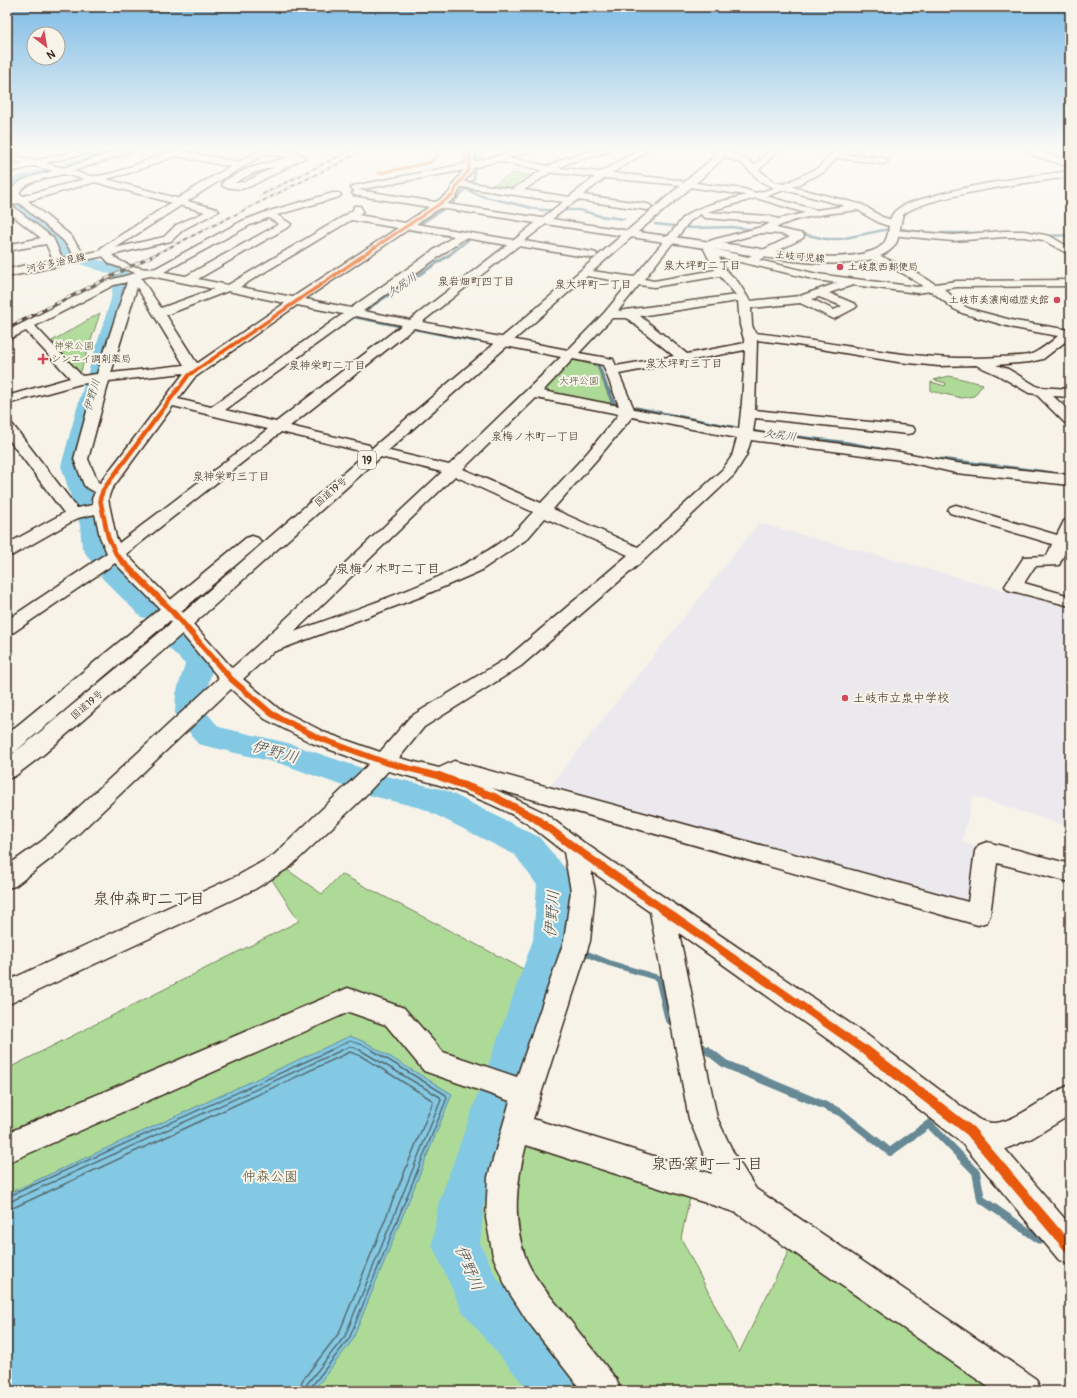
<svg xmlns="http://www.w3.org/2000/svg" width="1077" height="1398" viewBox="0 0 1077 1398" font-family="Pangolin,'Klee One',sans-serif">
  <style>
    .built { fill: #ebe9ee }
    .green { fill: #aeda98; stroke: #74825b }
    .water { fill: #83c9e4; stroke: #668995 }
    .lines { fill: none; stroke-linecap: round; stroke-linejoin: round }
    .shore-far1 { stroke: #586a6d; stroke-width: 1 }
    .shore { stroke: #586a6d; stroke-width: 1.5 }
    .stream-far4 { stroke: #668995; stroke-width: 2.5 }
    .stream-far3 { stroke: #668995; stroke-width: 3 }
    .stream-far2 { stroke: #668995; stroke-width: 4 }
    .stream-far1 { stroke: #668995; stroke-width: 6 }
    .stream { stroke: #668995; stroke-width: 8 }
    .river { fill: #83c9e4; fill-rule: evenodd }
    .minor-casing { stroke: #3b2a1e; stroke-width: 3 }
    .major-casing { stroke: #3b2a1e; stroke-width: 3 }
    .highway-casing { stroke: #3b2a1e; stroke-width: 3 }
    .minor { fill: #f7f3e8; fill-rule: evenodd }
    .major { fill: #f7f3e8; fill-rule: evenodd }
    .highway { fill: #f7f3e8; fill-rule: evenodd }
    .rail-far1-casing { stroke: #3b2a1e; stroke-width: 2 }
    .rail-casing { stroke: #3b2a1e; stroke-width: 3 }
    .rail-far1 { stroke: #f7f3e8; stroke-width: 1.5; stroke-dasharray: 4; stroke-linecap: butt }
    .rail { stroke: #f7f3e8; stroke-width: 2; stroke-dasharray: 5.5; stroke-linecap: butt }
    .cycleway-far5-casing { stroke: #f7f3e8; stroke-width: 4 }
    .cycleway-far4-casing { stroke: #f7f3e8; stroke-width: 5 }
    .cycleway-far3-casing { stroke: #f7f3e8; stroke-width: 6 }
    .cycleway-far2-casing { stroke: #f7f3e8; stroke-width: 8 }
    .cycleway-far1-casing { stroke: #f7f3e8; stroke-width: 10 }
    .cycleway-casing { stroke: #f7f3e8; stroke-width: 12 }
    .cycleway-far5 { stroke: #e8590c; stroke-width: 3 }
    .cycleway-far4 { stroke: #e8590c; stroke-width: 3.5 }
    .cycleway-far3 { stroke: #e8590c; stroke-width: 4.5 }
    .cycleway-far2 { stroke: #e8590c; stroke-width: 6 }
    .cycleway-far1 { stroke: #e8590c; stroke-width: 8 }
    .cycleway { stroke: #e8590c; stroke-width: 10 }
    .poi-dot { fill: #d1495b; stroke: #f7f3e8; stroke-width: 1.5 }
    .labels { text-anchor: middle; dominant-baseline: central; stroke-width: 4; stroke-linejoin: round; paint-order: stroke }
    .far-street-label { font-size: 10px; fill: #3b2a1e; stroke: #f7f3e8 }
    .far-poi-label { font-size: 10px; fill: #3b2a1e; stroke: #f7f3e8; text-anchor: start }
    .far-park-label { font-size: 10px; fill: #58563c; stroke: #f7f3e8 }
    .far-neighbourhood-label { font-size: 11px; fill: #3b2a1e; stroke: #f7f3e8 }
    .far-water-label { font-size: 11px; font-style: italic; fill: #4d5250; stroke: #f7f3e8 }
    .shield { fill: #f7f3e8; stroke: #73665b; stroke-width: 1 }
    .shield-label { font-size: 11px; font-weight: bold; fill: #3b2a1e }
    .poi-label { font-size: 12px; fill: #3b2a1e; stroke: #f7f3e8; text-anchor: start }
    .neighbourhood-label { font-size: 13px; fill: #3b2a1e; stroke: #f7f3e8 }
    .near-park-label { font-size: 14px; fill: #58563c; stroke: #f7f3e8 }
    .near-water-label { font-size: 16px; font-style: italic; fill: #4d5250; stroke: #f7f3e8 }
    .near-neighbourhood-label { font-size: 16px; fill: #3b2a1e; stroke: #f7f3e8 }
  </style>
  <rect width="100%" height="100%" fill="#f7f3e8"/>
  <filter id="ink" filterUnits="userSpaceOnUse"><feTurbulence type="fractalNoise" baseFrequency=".025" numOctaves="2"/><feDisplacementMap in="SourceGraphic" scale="8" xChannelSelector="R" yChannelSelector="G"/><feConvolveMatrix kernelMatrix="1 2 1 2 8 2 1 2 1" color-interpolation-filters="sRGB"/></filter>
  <g filter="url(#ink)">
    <!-- built -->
    <polygon class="built" points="759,523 1070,608 1070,827 973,796 962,842 978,848 968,907 549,787"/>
    <!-- green -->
    <g class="green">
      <polygon points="513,173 534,176 516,191 490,187"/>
      <polygon points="100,313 81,371 79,374 52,341"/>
      <polygon points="572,360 594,365 598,369 612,405 541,391"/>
      <polygon points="949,376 983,384 974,396 962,398 931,391 931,382 945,386 946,383 934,380"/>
      <polygon points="286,869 322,894 341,874 529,972 478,1122 690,1197 681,1238 739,1353 791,1246 1012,1391 7,1391 7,1069 299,921 271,878"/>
    </g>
    <!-- water -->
    <polygon class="water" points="350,1036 367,1043 452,1094 352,1341 313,1391 7,1391 7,1194"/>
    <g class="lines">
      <!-- shore-far1 -->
      <g class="shore-far1">
        <polyline points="328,1051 350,1041 366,1046 374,1051"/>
        <polyline points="340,1051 350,1046 362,1051"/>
      </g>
      <!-- shore -->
      <g class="shore">
        <polyline points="7,1197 331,1050"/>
        <polyline points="7,1203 342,1050"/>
        <polyline points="7,1209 15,1207 350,1052 361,1056 432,1100 433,1102 339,1333 302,1381 299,1391"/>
        <polyline points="305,1391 307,1384 345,1336 441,1100 440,1097 360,1050"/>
        <polyline points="310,1391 311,1387 349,1339 447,1098 446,1095 372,1050"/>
      </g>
      <!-- stream-far4 -->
      <g class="stream-far4">
        <polyline points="464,188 481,196 541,210 580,210 600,216 624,219"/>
        <polyline points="453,203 474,179 475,162"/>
        <polyline points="442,210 411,230 469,239 448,256"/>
        <polyline points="655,224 693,228 731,227 758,230"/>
        <polyline points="798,233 826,239 840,239 894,228 927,233 982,233"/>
        <polyline points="1045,236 1070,235"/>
      </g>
      <!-- stream-far3 -->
      <g class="stream-far3">
        <polyline points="449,255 355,317 475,341"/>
        <polyline points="590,362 597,364 599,367 608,390"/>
      </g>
      <!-- stream-far2 -->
      <g class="stream-far2">
        <polyline points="608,389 614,404 760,433 846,443 883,450"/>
        <polyline points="936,459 1051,473"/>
      </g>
      <!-- stream-far1 -->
      <g class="stream-far1">
        <polyline points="552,940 568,947"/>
        <polyline points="580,951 609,963 658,978 668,1020 675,1025"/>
        <polyline points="697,1042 708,1051"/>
      </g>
      <!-- stream -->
      <polyline class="stream" points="707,1050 725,1064 840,1112 890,1152 929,1124 976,1172 981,1199 1040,1240 1049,1239"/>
      <!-- river -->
      <g class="river">
        <path d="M111 150H127L125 153 98 163 30 181 8 193C24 197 52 223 63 236 67 241 71 250 76 253 90 261 121 260 130 273L129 299 99 401 83 466 104 525 108 548 121 567 161 605 165 611 161 617 151 619 141 617 103 579 82 548 80 525 61 466 79 401 111 299 114 275 64 259 51 242 37 227 7 203V182L13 178Z"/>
        <polygon points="471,150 483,150 480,165 470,165 469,162"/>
        <path d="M178 632C193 636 206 649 214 662L206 694 205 711 219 727 288 743 382 775 445 790 539 837 568 872 573 882 571 940 484 1205 480 1243 496 1277 581 1373 589 1391H529L462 1311 432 1245 438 1205 533 940 537 885 515 855 424 809 365 794 282 764 198 744 175 713 176 694 185 664 168 647 164 641 168 635Z"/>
      </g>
      <!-- minor casing -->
      <g class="minor-casing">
        <g id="minor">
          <path d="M80 150H93L92 152 45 163 63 168 121 150H132L131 152 73 171C80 173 90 177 97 176 128 173 156 150 188 150L186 152 239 162 243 165 239 168 176 156 126 174 106 179 217 209 219 211 184 229 171 241 112 255C122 264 142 271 156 268L242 221 266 212 333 193H339L341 195 339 197 277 215 291 224 290 226 198 279 228 285 346 215 353 210 354 206H360L363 211 358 215 405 223 429 207 354 195 352 193 355 191 351 188 353 186 465 164 467 150H475L474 162 519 150H531L530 152 508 158 549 166 565 158 597 150H609L608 152 571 162 559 168 601 172 638 150H647L646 152 612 173 678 180 681 181 683 183 681 185 605 178 583 195 647 204 650 205 652 207 650 209 647 210 577 200 552 219 617 229 622 232 621 234 617 235 546 224 524 241 592 252 596 253 597 255 596 257 592 258 518 246 422 322 568 350 605 312 629 283 581 275 580 273 581 271 585 270 634 277 684 217C701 204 725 201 746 195L689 187 686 186 684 184 686 182 744 189 756 193 774 188 760 181 741 163 713 152 712 150C727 150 743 155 754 165L771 150H779L759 170 774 182 784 184 818 168 834 151 837 150H862L861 152 843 155 884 158 888 161 884 164 837 158 824 172 793 187 863 205 882 217 899 222 900 224 899 226C885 229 869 217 858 210 834 213 796 216 776 228L803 234 804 236 803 238 759 260 817 274 917 287 923 286 904 274 868 258 867 256 872 253 876 254 912 270 935 284 957 281 1070 280V286L957 287 944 289 962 305 970 309 1015 321 1070 330V338L1043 359 1030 362 996 365 1008 369 1038 387 1070 389V397L1053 396 1070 412V424L1065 423 1036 394 1029 393 998 375 976 365 939 366 898 362 797 345 757 340 755 410 908 426 913 427 915 430 913 433 908 434 755 418 753 432 900 452 956 463 1070 475V485L956 473 900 460 751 440 746 456 734 475 646 558 521 666 424 727 399 758 439 768 454 761 968 902 975 851 979 845 987 842 1070 864V882L997 863 990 915 987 922 978 925 492 788 543 812 583 842 867 1035 978 1119C983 1121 988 1123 994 1123 1017 1122 1048 1094 1070 1085V1115L1032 1138 1005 1149 1070 1225V1265L1059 1260 960 1141 847 1053 679 933 717 1118 733 1152 756 1189 1036 1379 1041 1391H994L737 1213 526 1145C516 1184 512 1218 525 1256 532 1276 548 1294 561 1309 579 1333 598 1356 616 1379L621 1391H582L526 1319 507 1289 493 1256 486 1218 488 1177 510 1101 424 1071 386 1025 349 1012 7 1163V1133L348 988 404 1008 443 1052 517 1077 564 941 571 891 564 852C552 843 540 833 528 824 488 798 434 782 388 771L361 800 290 867 255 889 7 1005V981L239 875 274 855 369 764 312 743 265 719 231 689 58 853 15 886 7 888V866L42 841 219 678 165 614 115 563 14 632 7 634V620L107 553 100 537 95 514 78 518 13 555 7 556V544L64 513 7 437V423L12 424 77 508 93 505 92 499 95 492 87 488 84 485 74 459 95 382 80 384 7 404V396L70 378 26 331 7 340V331L106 281 136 273 110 264 100 253 101 251 164 237 176 225 205 212 95 182 28 201 71 236 86 257 85 259H77L63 240 19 203 11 205 53 238 64 262 59 265 55 264 46 244 7 251V245L41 238 7 211V202L14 198 9 193C19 177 36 176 53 171L34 166 7 173V167L24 163 7 159V153L35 161ZM497 161 542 170 513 189 464 182 472 171 473 168ZM464 170 453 184 449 193 436 202 358 190ZM551 172 554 173 595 177 569 197 524 190ZM63 174 85 179 23 196 19 193C26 180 50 178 63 174ZM461 187 563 202 542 218 447 204 456 197ZM785 190 845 206 816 210 766 196ZM756 198 805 213 778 219 769 216 707 212ZM440 208 535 223 514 240 416 224ZM701 214 703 217 706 218 770 223 765 226 712 240 706 243 704 249 715 270 654 281 644 279 690 221ZM268 218 279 224 186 276 164 272 250 225ZM351 220 398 228 293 297 240 287ZM409 229 454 236 351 308 305 299ZM761 233 781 234 790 237 748 257 714 249 715 247 720 244ZM465 238 507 245 410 320 363 311ZM719 257 817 280 837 283 800 296 750 301 738 282 726 270ZM150 276H151L214 289 161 308 141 278ZM720 276 736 295 618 311 639 285 654 287ZM127 282 97 374 82 376 35 326 114 285ZM853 285 917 293 931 291 954 309 962 313 1014 328 1058 336C1051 342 1042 349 1034 353 1025 357 1010 356 1000 357 917 363 837 342 755 333L752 325 751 308 800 303 834 319 855 308 857 306 855 304 829 293ZM137 287 184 365 111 373ZM228 291 285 303 198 363 196 362 166 315ZM819 297 842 306 834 310 812 299ZM738 301 740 325 745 343 687 354 640 316ZM297 305 343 314 211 407 178 399 194 378ZM355 316 402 325 276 422 225 410ZM612 318H627L674 356 616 366 613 359 579 353ZM414 328 561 357 449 465 377 448 372 449 370 452 372 455 442 472 258 645 232 668 177 606 126 554 281 432 364 452 369 451 371 448 369 445 290 426ZM745 350 742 402 739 429 634 409 619 374ZM573 359 603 365 619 406 543 391ZM184 373 100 483 98 482 88 459 109 381ZM536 398 619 414 588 452 541 503 463 469ZM173 406 268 429 119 543 116 537 108 499 111 490ZM632 417 737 438 732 456 723 469 638 547 553 509 598 458ZM455 476 533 512C527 518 521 526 514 532 456 579 365 605 294 632ZM545 518 628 555 507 658 410 717 380 752 326 733 279 709 243 679 273 652 420 597 480 571 527 539ZM591 871 650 912 689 1119 712 1174 533 1119 590 941 595 891Z"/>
          <path d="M260 150 295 151 306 157 251 186 241 189 224 187 222 185 224 181 247 169 288 157 260 153ZM276 166 245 182 234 183 253 173Z"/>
          <polygon points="1025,150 1035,150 1070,161 1070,167 1033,155"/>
          <polygon points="894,230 953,235 1004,231 1024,231 1050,236 1070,248 1070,255 1043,240 1024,237 1004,237 953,241 890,235 889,233"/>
          <polygon points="956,505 1057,535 1064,521 1070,519 1070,542 1059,565 1035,566 1024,583 1070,596 1070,606 1008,590 1005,586 1024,557 1047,556 1052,544 950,513 948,510 950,507"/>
        </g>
      </g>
      <!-- major casing -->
      <g class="major-casing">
        <g id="major">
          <polygon points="260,150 271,150 211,186 111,251 109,255 7,277 7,269 99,251 101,248 203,182"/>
          <path d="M1070 171V177C1038 181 922 196 903 215 898 228 902 242 889 251 855 276 766 257 725 251 689 246 653 240 617 235L611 232 617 229C659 235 701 241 743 246 781 252 836 264 872 251 898 242 881 219 899 208 910 201 924 199 936 195 980 183 1025 177 1070 171Z"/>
        </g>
      </g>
      <!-- highway casing -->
      <g class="highway-casing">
        <polygon id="highway" points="722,150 732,150 693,186 634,235 383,455 190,627 44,754 15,776 7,779 7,758 15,752 7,754 7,734 246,538 252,536 258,538 261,542 258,546 16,751 28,742 176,619 371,449"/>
      </g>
      <!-- minor -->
      <use href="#minor" class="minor"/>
      <!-- major -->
      <use href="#major" class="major"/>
      <!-- highway -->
      <use href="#highway" class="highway"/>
      <!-- rail-far1 casing -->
      <g class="rail-far1-casing">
        <g id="rail-far1">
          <polyline points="259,196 351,150"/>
          <polyline points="152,256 365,150"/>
        </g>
      </g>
      <!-- rail casing -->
      <g class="rail-casing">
        <polyline id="rail" points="7,328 154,255"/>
      </g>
      <!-- rail-far1 -->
      <use href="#rail-far1" class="rail-far1"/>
      <!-- rail -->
      <use href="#rail" class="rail"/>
      <!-- cycleway-far5 casing -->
      <g class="cycleway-far5-casing">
        <g id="cycleway-far5">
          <polyline points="379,173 429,163 436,157 440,150"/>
          <polyline points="362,256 453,195 458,184 468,171 471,150"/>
        </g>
      </g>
      <!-- cycleway-far4 casing -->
      <g class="cycleway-far4-casing">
        <polyline id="cycleway-far4" points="178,390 189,375 364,255"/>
      </g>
      <!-- cycleway-far3 casing -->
      <g class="cycleway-far3-casing">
        <polyline id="cycleway-far3" points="122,561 116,554 108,537 100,499 103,490 178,389"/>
      </g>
      <!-- cycleway-far2 casing -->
      <g class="cycleway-far2-casing">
        <polyline id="cycleway-far2" points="121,560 171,610 231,679 272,714 319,738 384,762 442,777"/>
      </g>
      <!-- cycleway-far1 casing -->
      <g class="cycleway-far1-casing">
        <polyline id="cycleway-far1" points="439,776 494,797 535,818 575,848 866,1051"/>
      </g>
      <!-- cycleway casing -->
      <g class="cycleway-casing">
        <polyline id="cycleway" points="865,1050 970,1131 1070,1249"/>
      </g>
      <!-- cycleway-far5 -->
      <use href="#cycleway-far5" class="cycleway-far5"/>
      <!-- cycleway-far4 -->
      <use href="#cycleway-far4" class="cycleway-far4"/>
      <!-- cycleway-far3 -->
      <use href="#cycleway-far3" class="cycleway-far3"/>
      <!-- cycleway-far2 -->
      <use href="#cycleway-far2" class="cycleway-far2"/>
      <!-- cycleway-far1 -->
      <use href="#cycleway-far1" class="cycleway-far1"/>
      <!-- cycleway -->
      <use href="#cycleway" class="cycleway"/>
    </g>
  </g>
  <!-- sky -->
  <linearGradient id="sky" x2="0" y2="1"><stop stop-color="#7fbce6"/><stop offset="0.43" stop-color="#fbfaf5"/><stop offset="1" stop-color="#fbfaf5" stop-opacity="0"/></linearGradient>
  <rect width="1077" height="345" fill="url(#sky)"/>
  <!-- markers -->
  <g class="poi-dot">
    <circle cx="840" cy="267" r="4"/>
    <circle cx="1057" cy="300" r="4"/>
    <path d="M41 353h4v4h4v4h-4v4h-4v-4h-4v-4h4z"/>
    <circle cx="845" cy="698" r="4"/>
  </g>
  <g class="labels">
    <!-- far-street labels -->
    <g class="far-street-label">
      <text transform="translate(800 257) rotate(5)">土岐可児線</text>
      <text transform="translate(56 263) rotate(-12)">河合多治見線</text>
      <text transform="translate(331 492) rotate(-41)">国道19号</text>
      <text transform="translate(87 705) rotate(-41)">国道19号</text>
    </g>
    <!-- far-poi labels -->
    <g class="far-poi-label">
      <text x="848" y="267">土岐泉西郵便局</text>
      <text x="1049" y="300" text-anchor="end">土岐市美濃陶磁歴史館</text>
      <text x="51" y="359">シンエイ調剤薬局</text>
    </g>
    <!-- far-park labels -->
    <g class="far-park-label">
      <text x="74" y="346">神栄公園</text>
      <text x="579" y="381">大坪公園</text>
    </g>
    <!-- far-neighbourhood labels -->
    <g class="far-neighbourhood-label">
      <text x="702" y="265">泉大坪町二丁目</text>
      <text x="476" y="281">泉岩畑町四丁目</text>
      <text x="593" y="284">泉大坪町一丁目</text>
      <text x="684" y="363">泉大坪町三丁目</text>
      <text x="327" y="365">泉神栄町二丁目</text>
      <text x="535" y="436">泉梅ノ木町一丁目</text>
      <text x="231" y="476">泉神栄町三丁目</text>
    </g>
    <!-- far-water labels -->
    <g class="far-water-label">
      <text transform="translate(402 285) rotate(-34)">久尻川</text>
      <text transform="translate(92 395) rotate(-74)">伊野川</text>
      <text transform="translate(780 435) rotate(7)">久尻川</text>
    </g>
    <!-- shield labels -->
    <rect class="shield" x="358" y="451" width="18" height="18" rx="3"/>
    <g class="shield-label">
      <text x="367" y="460">19</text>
    </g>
    <!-- poi labels -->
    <g class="poi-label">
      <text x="853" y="698">土岐市立泉中学校</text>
    </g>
    <!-- neighbourhood labels -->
    <g class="neighbourhood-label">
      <text x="388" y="569">泉梅ノ木町二丁目</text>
    </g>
    <!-- near-park labels -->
    <g class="near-park-label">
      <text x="270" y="1176">仲森公園</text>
    </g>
    <!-- near-water labels -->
    <g class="near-water-label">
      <text transform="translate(275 752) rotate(15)">伊野川</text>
      <text transform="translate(552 914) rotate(-86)">伊野川</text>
      <text transform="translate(469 1268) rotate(67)">伊野川</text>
    </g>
    <!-- near-neighbourhood labels -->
    <g class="near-neighbourhood-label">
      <text x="149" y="899">泉仲森町二丁目</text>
      <text x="707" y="1164">泉西窯町一丁目</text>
    </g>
  </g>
  <!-- margin -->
  <rect width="1077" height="1398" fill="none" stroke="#f7f3e8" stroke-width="24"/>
  <rect x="12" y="12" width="1053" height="1374" fill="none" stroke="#3b2a1e" stroke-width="1.5" filter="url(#ink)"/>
  <!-- north arrow -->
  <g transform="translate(46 46) rotate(149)"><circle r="19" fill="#f7f3e8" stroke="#aca397"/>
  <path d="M0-3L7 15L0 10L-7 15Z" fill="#d1495b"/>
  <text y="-6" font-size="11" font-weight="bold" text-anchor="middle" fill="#3b2a1e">N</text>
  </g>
</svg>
